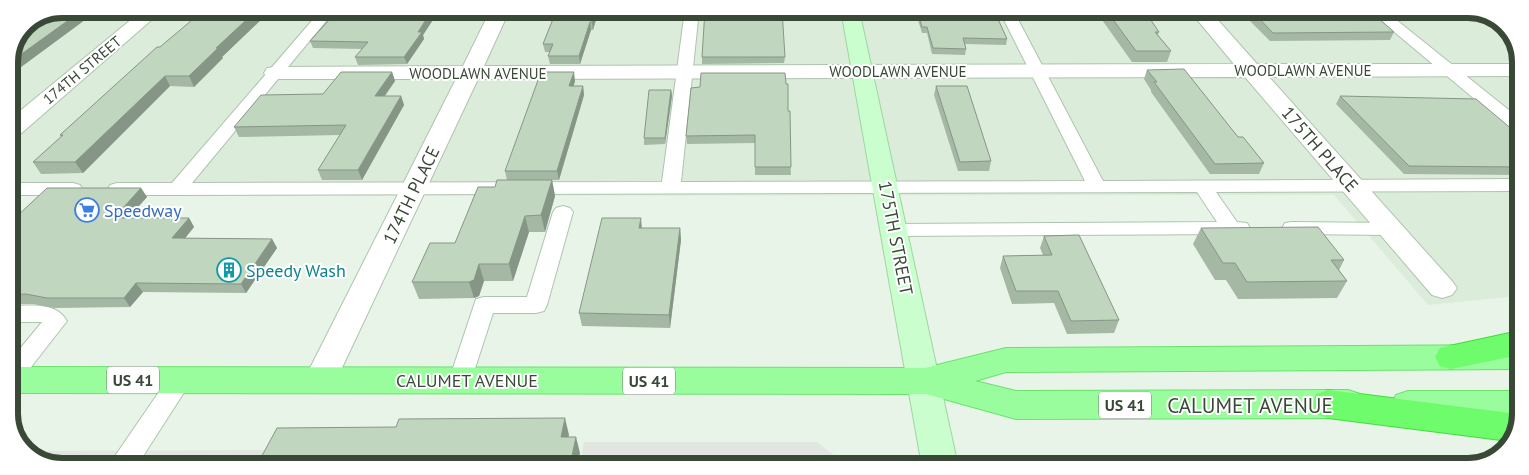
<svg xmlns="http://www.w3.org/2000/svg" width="1529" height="475" viewBox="0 0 1529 475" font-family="'PT Sans',sans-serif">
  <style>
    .residential { fill: #dbecdb }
    .parking { fill: #e1e6e1 }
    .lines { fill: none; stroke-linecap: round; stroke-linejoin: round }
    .lane-casing { stroke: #afc3af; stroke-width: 2 }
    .street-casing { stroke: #afc3af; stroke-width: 2 }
    .secondary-casing { stroke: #9cd79f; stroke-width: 2 }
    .primary-casing { stroke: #69e36b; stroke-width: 2 }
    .highway-casing { stroke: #43dc3b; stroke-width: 2 }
    .lane { fill: #fff; fill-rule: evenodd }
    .street { fill: #fff; fill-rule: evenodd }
    .secondary { fill: #cafece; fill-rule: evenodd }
    .primary { fill: #9afd9d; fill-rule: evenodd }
    .highway { fill: #6efc6c; fill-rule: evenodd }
    .wall { fill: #a5b8a4 }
    .shaded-wall { fill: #869686 }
    .building { fill: #c0d6bf; stroke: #869686 }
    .labels { text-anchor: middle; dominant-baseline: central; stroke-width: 4; stroke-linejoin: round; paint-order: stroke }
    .far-street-label { font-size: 15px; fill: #394837; stroke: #fff }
    .shield { fill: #fff; stroke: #747f73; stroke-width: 1 }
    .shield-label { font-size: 16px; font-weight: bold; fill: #394837 }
    .street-label { font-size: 18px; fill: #394837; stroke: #fff }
    .shop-label { font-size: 18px; fill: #366cbe; stroke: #fff; text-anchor: start }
    .culture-label { font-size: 18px; fill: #0d838f; stroke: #fff; text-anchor: start }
    .near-street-label { font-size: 21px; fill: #394837; stroke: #fff }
    .rim { fill: none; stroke: #394837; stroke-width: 6 }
  </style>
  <rect width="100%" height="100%" fill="#e9f4e9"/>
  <!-- residential -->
  <polygon class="residential" points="62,9 1481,11 1507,27 1520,58 1519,296 1428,305 1334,195 9,196 9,61 24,24"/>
  <!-- parking -->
  <g class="parking">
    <polygon points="584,442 817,442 847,465 580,465"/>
    <polygon points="282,450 275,465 48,464 27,451"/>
  </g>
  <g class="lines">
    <!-- lane casing -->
    <g class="lane-casing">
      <g id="lane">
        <polygon points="322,9 336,9 192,183 662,182 685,10 699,10 681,182 1085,181 999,10 1013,10 1103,181 1520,179 1519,191 1216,192 1237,222 1247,223 1250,228 1247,233 1240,234 894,236 887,235 884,230 887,225 894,224 1217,222 1197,192 177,195 117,195 110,193 108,189 110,185 117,183 172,183"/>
        <polygon points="1368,10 1384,10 1520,119 1520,133 1514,132"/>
        <polygon points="9,183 73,183 80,185 82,189 80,193 73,195 9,195"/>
        <polygon points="563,206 570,208 573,212 547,305 544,311 536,313 493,313 469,387 461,389 453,387 449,380 476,299 484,297 527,297 553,212 556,208"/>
        <polygon points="1292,222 1390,223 1397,224 1400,229 1397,234 1390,235 1292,234 1285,233 1282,228 1285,223"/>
        <path d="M9 306C29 306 56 301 67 321L17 385 9 387V362L42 322H9Z"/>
        <polygon points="180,371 188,373 192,380 138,464 111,464 115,456 172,373"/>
      </g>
    </g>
    <!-- street casing -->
    <g class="street-casing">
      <g id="street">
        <polygon points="144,9 164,9 17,137 9,139 9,120"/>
        <polygon points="491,9 510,9 484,66 1234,64 1189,10 1209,10 1257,64 1520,64 1520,76 1269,77 1452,281 1457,288 1452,295 1442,298 1432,295 1245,77 478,79 332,389 320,393 308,389 304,380 456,79 275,79 267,78 264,73 267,68 275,67 463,66"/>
      </g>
    </g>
    <!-- secondary casing -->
    <g class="secondary-casing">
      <polygon id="secondary" points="841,10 859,10 958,466 922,466"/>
    </g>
    <!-- primary casing -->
    <g class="primary-casing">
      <g id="primary">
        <polygon points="1519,345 1519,369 1006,372 975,381 1016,391 1348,390 1360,394 1365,404 1360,414 1348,418 1016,419 926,394 9,393 9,367 925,368 1006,348"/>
        <polygon points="1408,391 1518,391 1518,419 1408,419 1396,415 1391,405 1396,395"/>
      </g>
    </g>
    <!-- highway casing -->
    <g class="highway-casing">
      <g id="highway">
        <polygon points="1519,331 1519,355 1451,369 1440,366 1435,357 1440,348"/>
        <polygon points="1328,390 1518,414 1518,427 1509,441 1328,418 1316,414 1311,404 1316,394"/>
      </g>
    </g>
    <!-- lane -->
    <use href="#lane" class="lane"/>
    <!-- street -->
    <use href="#street" class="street"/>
    <!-- secondary -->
    <use href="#secondary" class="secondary"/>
    <!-- primary -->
    <use href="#primary" class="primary"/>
    <!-- highway -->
    <use href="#highway" class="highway"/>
  </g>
  <!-- wall -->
  <g class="wall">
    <polygon points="339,9 440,9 423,35 424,39 407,64 358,65 355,57 362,49 313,48 310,41"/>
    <polygon points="557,9 599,9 593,30 591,30 580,64 550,64 548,56 550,52 545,52 543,44"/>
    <polygon points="915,10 994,10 1007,39 1006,45 965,44 966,49 965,55 932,54 927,33 922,33"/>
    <polygon points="1095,10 1144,10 1159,32 1158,35 1171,51 1167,62 1132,62"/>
    <polygon points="1244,10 1369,10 1394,32 1390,40 1270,41 1242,13"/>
    <polygon points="1387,10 1481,11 1495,19 1399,19"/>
    <polygon points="264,17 222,57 223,58 194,87 170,86 83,173 41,174 33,162 61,137 60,135 160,47"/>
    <polygon points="702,57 785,57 784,63 702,64"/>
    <polygon points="1147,70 1238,137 1264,163 1259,174 1210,174 1151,92 1151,90 1144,79"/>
    <polygon points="392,72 395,81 385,96 401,96 404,105 362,180 322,180 318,170 340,135 239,137 234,127 323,94"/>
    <polygon points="575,81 573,86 583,86 584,95 559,180 552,180 555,196 545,232 529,232 513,281 484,281 479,296 474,298 419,299 412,282 455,243 495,187 507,180 505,171"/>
    <polygon points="786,84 788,111 791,175 755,175 755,143 687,144 686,136"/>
    <polygon points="936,86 991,161 989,171 958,171 934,95"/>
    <polygon points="671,90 672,96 665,144 644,145 644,138"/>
    <polygon points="1340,96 1520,136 1520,175 1404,174 1336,104"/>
    <polygon points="141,188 147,197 128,218 189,218 194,227 185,238 272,239 277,248 246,293 143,292 130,307 54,308 33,304 9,304 9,218 15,218"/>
    <polygon points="642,228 680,228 681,240 670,328 582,326 579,313"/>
    <polygon points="1201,228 1344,260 1339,270 1347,281 1337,298 1238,299 1226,280 1215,280 1193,244"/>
    <polygon points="1044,236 1119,320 1114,333 1067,334 1054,303 1012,304 1000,268 1003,256 1043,255 1040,248"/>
  </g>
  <!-- shaded-wall -->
  <g class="shaded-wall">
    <polygon points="81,9 96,9 88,15 89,17 9,76 9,63"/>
    <polygon points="258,9 260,9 264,17 222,57 223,58 194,87 189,76 216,48"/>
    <polygon points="433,9 440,9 423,35 424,39 407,64 404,57 418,32"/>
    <polygon points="596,9 599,9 593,30 592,22"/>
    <polygon points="590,22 591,30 580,64 579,56"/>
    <polygon points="392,72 395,81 378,105 375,96"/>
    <polygon points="574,72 575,81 571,95 569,86"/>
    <polygon points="165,76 170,86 83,173 75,162"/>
    <polygon points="583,86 584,95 559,180 557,171"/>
    <polygon points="671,90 672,96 665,144 665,138"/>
    <polygon points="401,96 404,105 362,180 358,170"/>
    <polygon points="552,180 555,196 545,232 541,215"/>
    <polygon points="141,188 147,197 120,227 114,218"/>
    <polygon points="525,216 529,232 513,281 509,264"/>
    <polygon points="189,218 194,227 178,247 172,238"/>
    <polygon points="641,218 642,230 639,228"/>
    <polygon points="680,228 681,240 670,328 669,315"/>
    <polygon points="272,239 277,248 246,293 241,284"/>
    <polygon points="479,264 484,281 479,296 474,298 469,282"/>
    <polygon points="136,283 143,292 130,307 124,298"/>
    <polygon points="565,418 569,435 565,453 561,437"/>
    <polygon points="576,437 580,453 578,465 570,465"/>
  </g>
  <!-- building -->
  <g class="building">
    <polygon points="62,9 84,9 9,63 9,61 24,24"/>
    <polygon points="205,9 258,9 216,48 218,48 189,76 165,76 75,162 33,162 63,135 60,135 157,47 160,47"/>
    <polygon points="339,9 433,9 418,32 422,32 404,57 355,57 368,42 310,41"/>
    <polygon points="557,9 596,9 592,22 590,22 579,56 548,56 553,44 543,44"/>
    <polygon points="705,10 782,10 785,57 702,57"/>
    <polygon points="917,10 994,10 1007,39 963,38 966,49 933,48 927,27 922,27"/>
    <polygon points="1106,10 1144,10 1159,32 1155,32 1171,51 1136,51"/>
    <polygon points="1251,10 1369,10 1394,32 1273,33"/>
    <polygon points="1398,11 1481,11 1486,13 1402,13"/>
    <polygon points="1184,69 1238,137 1243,137 1264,163 1215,164 1154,82 1157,82 1147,70"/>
    <polygon points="341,72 392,72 375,96 401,96 358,170 318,170 346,125 234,127 261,95 323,94"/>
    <polygon points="541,72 574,72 569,86 583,86 557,171 505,171"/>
    <polygon points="701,73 785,73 786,84 788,84 788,111 790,111 791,167 755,167 755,135 686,136 691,88 700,87"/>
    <polygon points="936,86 967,86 991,161 960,162"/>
    <polygon points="649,90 671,90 665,138 644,138"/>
    <polygon points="1340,96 1476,99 1520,136 1520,167 1409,166"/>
    <polygon points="497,180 552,180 541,215 525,216 509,264 479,264 474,280 469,282 412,282 430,243 455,243 478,187 495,187"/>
    <polygon points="47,188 141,188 114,218 189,218 172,238 272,239 241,284 136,283 124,298 47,298 26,294 9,295 9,218 15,218"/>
    <polygon points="602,218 641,218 639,228 680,228 669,315 579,313"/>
    <polygon points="1318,227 1344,260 1331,260 1347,281 1247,282 1235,263 1223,263 1201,228"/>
    <polygon points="1079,235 1119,320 1071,321 1058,291 1016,291 1003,256 1052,255 1044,236"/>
    <polygon points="565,418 561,437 576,437 570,465 257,465 277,428 396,427 399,419"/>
  </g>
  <!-- icons -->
  <defs>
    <g id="supermarket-ring" transform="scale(1.25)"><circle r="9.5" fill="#fff" stroke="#3f7fe0" stroke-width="1.5"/><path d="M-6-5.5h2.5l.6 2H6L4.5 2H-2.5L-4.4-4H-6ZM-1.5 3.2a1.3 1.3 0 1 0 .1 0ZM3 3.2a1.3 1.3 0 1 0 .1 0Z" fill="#3f7fe0"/></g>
    <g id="building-ring" transform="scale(1.25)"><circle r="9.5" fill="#fff" stroke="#0f9aa8" stroke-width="1.5"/><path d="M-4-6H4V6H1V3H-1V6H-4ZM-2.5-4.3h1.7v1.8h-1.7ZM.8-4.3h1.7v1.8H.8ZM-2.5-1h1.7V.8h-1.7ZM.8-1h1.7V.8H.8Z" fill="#0f9aa8"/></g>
  </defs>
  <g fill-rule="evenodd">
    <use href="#supermarket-ring" x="87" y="210"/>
    <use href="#building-ring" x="229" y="270"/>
  </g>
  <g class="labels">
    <!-- far-street labels -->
    <g class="far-street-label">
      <text transform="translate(82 70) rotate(-40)">174TH STREET</text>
      <text x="1303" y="70">WOODLAWN AVENUE</text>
      <text x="898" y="71">WOODLAWN AVENUE</text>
      <text x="478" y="73">WOODLAWN AVENUE</text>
    </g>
    <!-- shield labels -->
    <g class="shield">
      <rect x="107" y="366.5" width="52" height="27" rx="4"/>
      <rect x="623" y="367.5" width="52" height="27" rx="4"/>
      <rect x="1099" y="391.5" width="52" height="27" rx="4"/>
    </g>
    <g class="shield-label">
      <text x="133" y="380">US 41</text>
      <text x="649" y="381">US 41</text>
      <text x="1125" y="405">US 41</text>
    </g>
    <!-- street labels -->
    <g class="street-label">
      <text transform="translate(1320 149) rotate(49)">175TH PLACE</text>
      <text transform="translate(411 195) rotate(-64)">174TH PLACE</text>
      <text transform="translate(896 238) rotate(79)">175TH STREET</text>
      <text x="467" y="380">CALUMET AVENUE</text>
    </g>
    <!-- shop labels -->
    <g class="shop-label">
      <text x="104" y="210">Speedway</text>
    </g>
    <!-- culture labels -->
    <g class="culture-label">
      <text x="246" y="270">Speedy Wash</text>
    </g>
    <!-- near-street labels -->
    <g class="near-street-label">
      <text x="1250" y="405">CALUMET AVENUE</text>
    </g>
  </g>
  <!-- crop -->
  <path d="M0 0H1529V475H0ZM62 18H1468A44 44 0 0 1 1512 62V414A44 44 0 0 1 1468 458H62A44 44 0 0 1 18 414V62A44 44 0 0 1 62 18Z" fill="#fff" fill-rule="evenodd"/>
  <path class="rim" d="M62 18H1468A44 44 0 0 1 1512 62V414A44 44 0 0 1 1468 458H62A44 44 0 0 1 18 414V62A44 44 0 0 1 62 18Z"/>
</svg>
